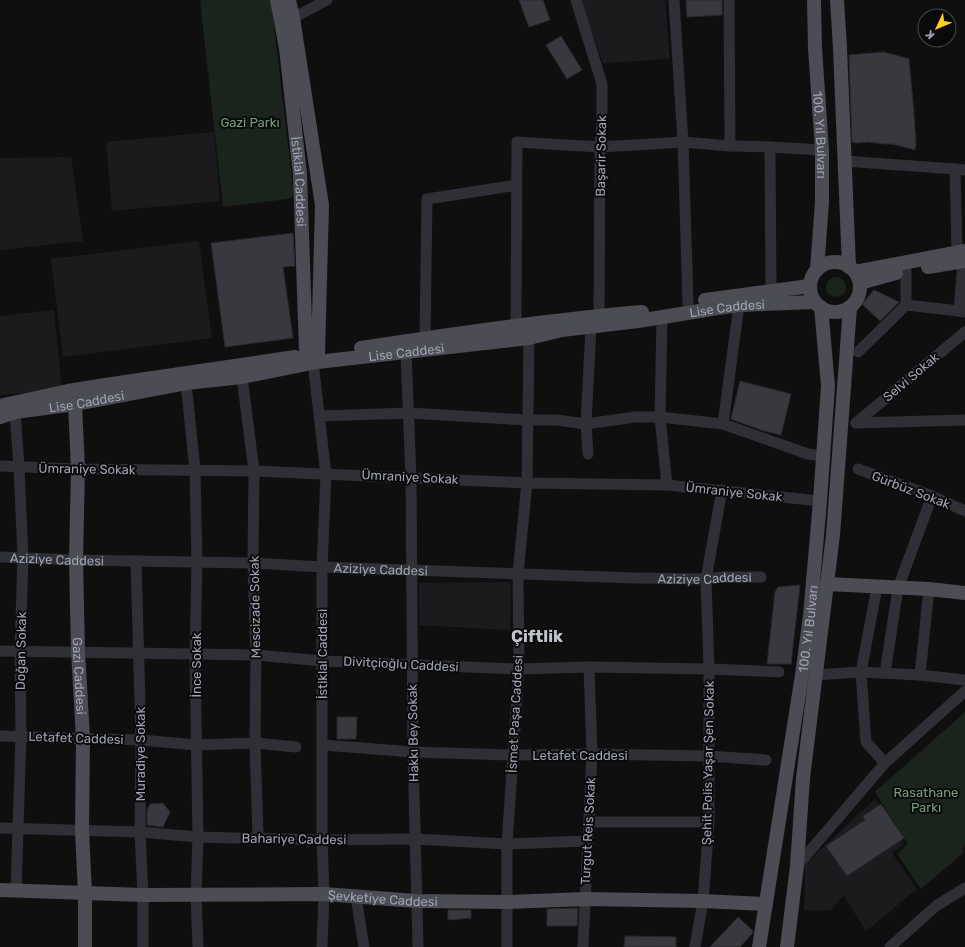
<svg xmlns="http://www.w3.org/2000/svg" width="965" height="947" viewBox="0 0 965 947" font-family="Rubik,sans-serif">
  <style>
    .built { fill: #1b1b1d }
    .green { fill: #1b231d }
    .building { fill: #38393e; stroke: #29282c }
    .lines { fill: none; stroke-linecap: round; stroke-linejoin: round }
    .minor { stroke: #2f3035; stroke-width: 11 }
    .major { stroke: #4b4c54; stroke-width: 14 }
    .labels { text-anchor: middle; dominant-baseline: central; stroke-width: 4; stroke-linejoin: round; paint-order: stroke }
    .park-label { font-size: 13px; fill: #749f7c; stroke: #0a0a0b }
    .street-label { font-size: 13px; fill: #9fa2b2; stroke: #0a0a0b }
    .district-label { font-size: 17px; font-weight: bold; fill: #c0c2ce; stroke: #0a0a0b }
  </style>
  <rect width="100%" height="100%" fill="#0f0f10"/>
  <!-- built -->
  <g class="built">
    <polygon points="580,0 665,0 670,59 603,63"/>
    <polygon points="214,132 220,201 112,211 106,142"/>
    <polygon points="71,157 83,241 0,250 0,158"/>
    <polygon points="199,241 212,338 63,357 51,259"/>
    <polygon points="54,310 62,389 0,395 0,316"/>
    <polygon points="511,582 510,630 419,625 419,583"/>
    <polygon points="875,799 904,844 892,853 917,889 866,931 844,896 830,910 804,911 805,864"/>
  </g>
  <!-- green -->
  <g class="green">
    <polygon points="200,0 271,0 294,196 287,199 223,207"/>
    <circle cx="836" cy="287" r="10"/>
    <polygon points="965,712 965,845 963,847 963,853 921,889 897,854 908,844 875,792"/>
  </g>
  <!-- building -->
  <g class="building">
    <polygon points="519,0 543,0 550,20 529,27"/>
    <polygon points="686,0 722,0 722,15 687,17"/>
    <polygon points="561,36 582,70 567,79 546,45"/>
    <polygon points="884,52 909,59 914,114 916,145 915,150 893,144 885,144 868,142 857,143 852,142 849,55"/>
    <polygon points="293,233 295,266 283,267 293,338 225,347 211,243"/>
    <polygon points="874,290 899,302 880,321 862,304"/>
    <polygon points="740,381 791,394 781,435 764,431 731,419"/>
    <polygon points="800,585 791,664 767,664 775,592 778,587"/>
    <polygon points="337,717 357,717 356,739 337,739"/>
    <polygon points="163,803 170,812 163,827 147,825 147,810 150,804"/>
    <polygon points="881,804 904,838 847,876 826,846 865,820 863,816"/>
    <polygon points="578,908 577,926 547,926 547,909"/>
    <polygon points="448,910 471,910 471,918 448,920"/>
    <polygon points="738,917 753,931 752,934 740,947 710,947"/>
    <polygon points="625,936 676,937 676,947 624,947"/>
  </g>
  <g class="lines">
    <!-- minor -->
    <g class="minor">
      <polyline points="576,0 602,84 602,122 600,147 599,315 591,327 586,424 588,454"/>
      <polyline points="674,0 683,142 688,303"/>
      <polyline points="729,0 730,146"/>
      <polyline points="293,18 327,0"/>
      <polyline points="770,147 771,291"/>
      <polyline points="844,161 955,169 965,170"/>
      <polyline points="955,169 957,252"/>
      <polyline points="963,262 959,311 965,312"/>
      <polyline points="906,305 959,311"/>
      <polyline points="662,318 660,417 667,485"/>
      <polyline points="516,326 517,142 600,147 683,142 730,146 770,147 822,150"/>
      <polyline points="425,339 427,199 517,185"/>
      <polyline points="406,352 411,478 413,752 418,947"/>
      <polyline points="858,352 906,305 906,270"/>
      <polyline points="313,362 326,475 322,567 322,840 324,894 322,947"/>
      <polyline points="242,377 254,471 253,563 256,655 255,743 258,838"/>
      <polyline points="186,383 195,470 197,563 195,655 198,837 196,895 198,947"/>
      <polyline points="15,412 19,467 23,557 20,650 21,736 16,890"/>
      <polyline points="320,416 409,413 527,420 557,420 586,424 635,417 660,417 723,424 808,454 823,456"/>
      <polyline points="856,423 965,332"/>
      <polyline points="856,423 965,420"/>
      <polyline points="723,424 739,305"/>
      <polyline points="0,466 78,469 254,471 527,483 667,485 820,501"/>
      <polyline points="858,469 932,496 965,511"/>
      <path id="s1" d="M0 557 76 560 253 563 322 567 635 578 706 579 723 577H761"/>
      <polyline points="136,561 141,740 140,832 143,895 143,947"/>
      <polyline points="877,587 861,672 866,742 885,763"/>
      <polyline points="0,651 256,655 323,661 519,669 589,667 709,669 779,672"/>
      <polyline points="885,673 898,588 932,496"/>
      <polyline points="816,675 861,672 920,675 965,680"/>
      <polyline points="920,675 929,589"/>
      <polyline points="0,736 141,740 196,745 255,743 296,747"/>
      <polyline points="323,745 413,752 513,755 592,754 708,756 766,760"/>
      <polyline points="589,822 709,822"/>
      <polyline points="0,828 140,832 198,837 322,840 415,839 507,844 587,841"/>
      <polyline points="797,866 885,763 965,691"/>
      <polyline points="356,897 364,947"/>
      <polyline points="507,947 507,844 519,669 518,573 527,483 529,338"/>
      <polyline points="583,947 592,754 589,667"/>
      <polyline points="695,947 703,901 709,822 709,669 706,579 722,490"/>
      <polyline points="890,947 936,906 965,888"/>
    </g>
    <!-- major -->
    <g class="major">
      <path id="s2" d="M277 0 286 48 300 174 306 352 307 356 313 362 318 354 322 205 293 18 289 0"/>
      <path id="s3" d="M814 0 815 48 822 150V202L817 270"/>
      <polyline points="837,0 840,48 849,267"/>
      <circle cx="835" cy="287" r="25"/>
      <polyline points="928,267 965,261"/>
      <polyline points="855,272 965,251"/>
      <polyline points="860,283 896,273"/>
      <polyline points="705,300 810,286"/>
      <path d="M361 348C454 334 548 320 642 312"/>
      <path id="s4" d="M75 404 78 469 76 560 78 651 83 738 82 831 85 894V947"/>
      <polyline points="0,406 68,391 105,385 295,357"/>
      <path id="s5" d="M0 417 15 412 75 404 186 383 242 377 317 362 529 338 562 330 638 321 718 308 739 305 815 302"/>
      <polyline points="827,584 929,589 965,593"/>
      <path id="s6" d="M0 890 143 895 324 894 416 901 507 902 585 899 703 901 766 904"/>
      <path id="s7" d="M759 947 802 675 810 616 820 501 828 386 821 307"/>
      <polyline points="787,947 797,866 803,778 833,535 850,307"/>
    </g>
  </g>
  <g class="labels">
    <!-- park labels -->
    <g class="park-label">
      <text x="250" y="122">Gazi Parkı</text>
      <text x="926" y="792">Rasathane<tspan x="926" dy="15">Parkı</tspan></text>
    </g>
    <!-- street labels -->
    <g class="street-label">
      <text stroke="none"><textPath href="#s3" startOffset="135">100. Yıl Bulvarı</textPath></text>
      <text transform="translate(601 156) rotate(-89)">Başarir Sokak</text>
      <text stroke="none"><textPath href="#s2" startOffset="183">İstiklal Caddesi</textPath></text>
      <text stroke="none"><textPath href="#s5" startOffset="736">Lise Caddesi</textPath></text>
      <text stroke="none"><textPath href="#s5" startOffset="412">Lise Caddesi</textPath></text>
      <text transform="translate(911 377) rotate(-40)">Selvi Sokak</text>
      <text stroke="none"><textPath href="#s5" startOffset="88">Lise Caddesi</textPath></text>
      <text transform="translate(87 469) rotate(1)">Ümraniye Sokak</text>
      <text transform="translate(410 477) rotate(3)">Ümraniye Sokak</text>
      <text transform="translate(911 490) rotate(21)">Gürbüz Sokak</text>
      <text transform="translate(734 492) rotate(6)">Ümraniye Sokak</text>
      <text stroke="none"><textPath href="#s1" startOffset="57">Aziziye Caddesi</textPath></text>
      <text stroke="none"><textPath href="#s1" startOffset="381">Aziziye Caddesi</textPath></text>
      <text stroke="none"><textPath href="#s1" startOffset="705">Aziziye Caddesi</textPath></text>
      <text transform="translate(255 607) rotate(-91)">Mescizade Sokak</text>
      <text stroke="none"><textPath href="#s7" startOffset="322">100. Yıl Bulvarı</textPath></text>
      <text transform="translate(21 651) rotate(-89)">Doğan Sokak</text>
      <text transform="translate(322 654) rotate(-90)">İstiklal Caddesi</text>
      <text transform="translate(401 664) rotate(3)">Divitçioğlu Caddesi</text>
      <text transform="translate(196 665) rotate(-90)">İnce Sokak</text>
      <text stroke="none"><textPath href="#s4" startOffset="272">Gazi Caddesi</textPath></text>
      <text transform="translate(515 714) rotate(-87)">İsmet Paşa Caddesi</text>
      <text transform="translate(413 733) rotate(-91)">Hakkı Bey Sokak</text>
      <text transform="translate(76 738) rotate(2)">Letafet Caddesi</text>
      <text transform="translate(140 754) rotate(-90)">Muradiye Sokak</text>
      <text x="580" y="755">Letafet Caddesi</text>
      <text transform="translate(708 763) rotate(-89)">Şehit Polis Yaşar Şen Sokak</text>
      <text transform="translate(588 831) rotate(-87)">Turgut Reis Sokak</text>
      <text transform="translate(294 839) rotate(1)">Bahariye Caddesi</text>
      <text stroke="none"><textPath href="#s6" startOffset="383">Şevketiye Caddesi</textPath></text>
    </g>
    <!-- district labels -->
    <g class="district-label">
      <text x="537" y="636">Çiftlik</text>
    </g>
  </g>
  <!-- north arrow -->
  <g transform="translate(937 28) rotate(226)"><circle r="19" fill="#0a0a0b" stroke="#46474e"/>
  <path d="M0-3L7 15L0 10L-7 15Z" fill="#fdce1a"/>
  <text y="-6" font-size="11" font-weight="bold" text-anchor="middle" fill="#9fa2b2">K</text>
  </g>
</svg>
